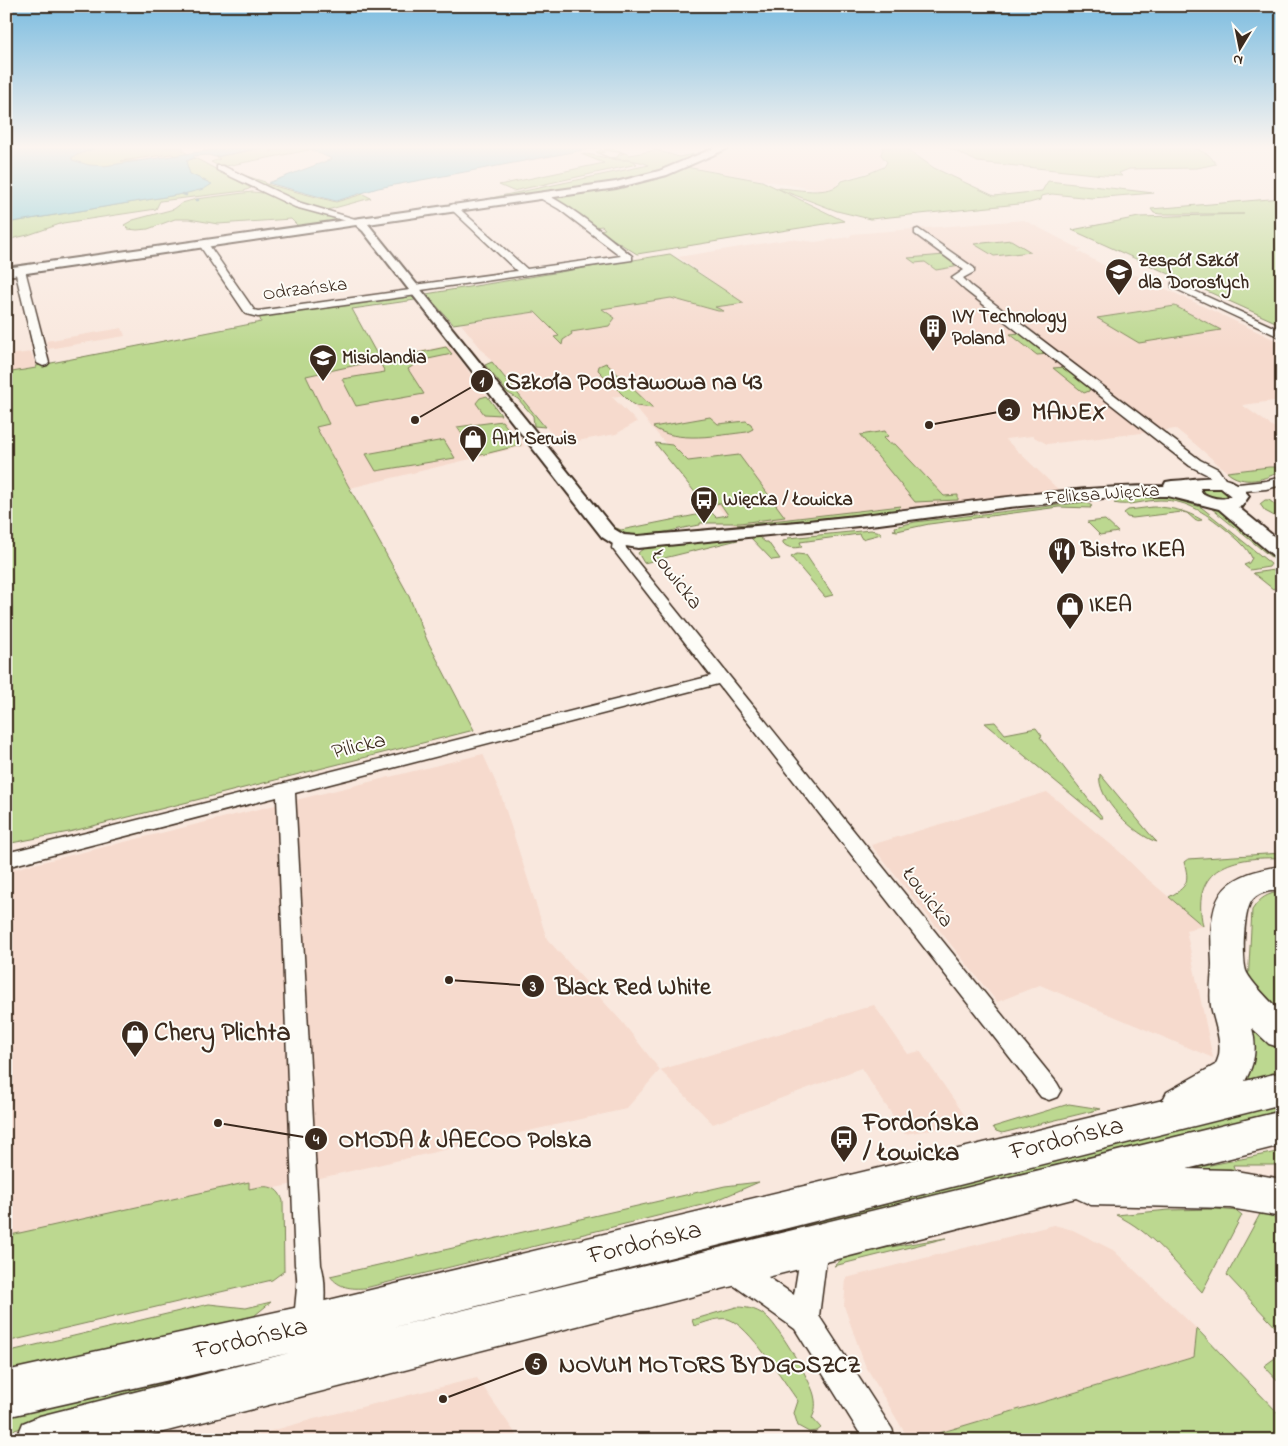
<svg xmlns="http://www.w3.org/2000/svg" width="1288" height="1446" viewBox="0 0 1288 1446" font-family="'Indie Flower',sans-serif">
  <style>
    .built { fill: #f6dacd }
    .green { fill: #bcd890; stroke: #7c8157 }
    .water { fill: #77c7d4; stroke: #5f888b }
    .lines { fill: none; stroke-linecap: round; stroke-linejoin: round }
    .stream { stroke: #5f888b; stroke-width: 2.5 }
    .minor-casing { stroke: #3b2a1e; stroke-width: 3 }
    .tertiary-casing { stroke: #3b2a1e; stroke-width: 4 }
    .primary-casing { stroke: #3b2a1e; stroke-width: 3 }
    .minor { fill: #fdfcf7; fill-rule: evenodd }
    .tertiary { fill: #fdfcf7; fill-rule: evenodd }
    .primary { fill: #fdfcf7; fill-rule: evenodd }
    .labels { text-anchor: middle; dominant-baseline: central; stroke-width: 4; stroke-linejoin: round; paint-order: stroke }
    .far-poi-label { font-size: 19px; font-weight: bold; fill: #3b2a1e; stroke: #fdfcf7; text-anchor: start }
    .far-street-label { font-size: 19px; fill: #3b2a1e; stroke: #fdfcf7 }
    .poi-label { font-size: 22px; font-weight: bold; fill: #3b2a1e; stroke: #fdfcf7; text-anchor: start }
    .street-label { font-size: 22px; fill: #3b2a1e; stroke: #fdfcf7 }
    .near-poi-label { font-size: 26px; font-weight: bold; fill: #3b2a1e; stroke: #fdfcf7; text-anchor: start }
    .near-street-label { font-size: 26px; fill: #3b2a1e; stroke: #fdfcf7 }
    .leader { fill: none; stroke: #3b2a1e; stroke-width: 2 }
    .callout-dot { fill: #3b2a1e; stroke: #fdfcf7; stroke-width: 2 }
    .mark-label { font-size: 15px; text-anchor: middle; font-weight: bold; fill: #fff }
    .callout-label { font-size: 24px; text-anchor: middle; font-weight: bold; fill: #3b2a1e; stroke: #fdfcf7; stroke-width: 4; stroke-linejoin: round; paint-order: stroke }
  </style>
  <rect width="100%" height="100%" fill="#f9e8de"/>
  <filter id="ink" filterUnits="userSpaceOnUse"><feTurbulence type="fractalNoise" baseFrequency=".02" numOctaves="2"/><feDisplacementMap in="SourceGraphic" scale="10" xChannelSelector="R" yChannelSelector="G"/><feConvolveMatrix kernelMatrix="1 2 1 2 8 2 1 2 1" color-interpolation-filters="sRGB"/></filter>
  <g filter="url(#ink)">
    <!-- built -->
    <g class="built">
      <polygon points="740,147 882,147 880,155 883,159 881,168 840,180 834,190 824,191 690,167"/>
      <polygon points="1024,220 1082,250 1077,251 1126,277 1136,275 1282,343 1282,400 1242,405 1282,433 1282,465 1227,472 1195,444 1176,429 1047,444 1032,436 1005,439 1061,492 738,531 625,395 612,397 637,422 616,434 560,444 461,324 535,312 669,296 713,307 743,303 678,257 791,239 815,242 849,237 852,234"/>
      <polygon points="122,328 125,336 48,349 46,341"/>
      <polygon points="6,330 10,355 31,352 37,368 6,373"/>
      <polygon points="449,345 524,446 350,488 316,427 328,424 306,376"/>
      <polygon points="483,754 500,792 547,939 623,1023 660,1070 874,1005 908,1054 920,1051 970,1123 905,1134 861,1068 713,1124 660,1070 626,1109 6,1249 6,871"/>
      <polygon points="1047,792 1120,852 1144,876 1203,926 1186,930 1213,1058 1040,985 997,1002 871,845"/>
      <polygon points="1054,1225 1073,1230 1113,1250 1197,1329 1194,1357 916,1440 909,1440 865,1365 844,1306 846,1278"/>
      <polygon points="477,1378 520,1440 239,1440 314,1419"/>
    </g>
    <!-- green -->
    <g class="green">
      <path d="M98 147H183V151L188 154 176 156 171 154 121 161H144C121 164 94 171 72 160V157Z"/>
      <path d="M267 147H277L270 152C283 147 295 146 309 150L221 167 211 162 220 159 216 157Z"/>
      <path d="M883 147H904L934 168 994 196 1042 191 1048 181 1154 193 1092 198 1052 194 1041 196 1040 200 1029 203 870 219 837 211 776 188C794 188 831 198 842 181L867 174 884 167 887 162 881 155Z"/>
      <polygon points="947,147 1193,147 1209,155 1216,164 1197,168 1129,169 1119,173 1122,176 1104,175 978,162"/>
      <path d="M612 148 630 155 656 150 679 157 694 154 701 155 660 172 632 180 495 200 491 198 649 165C632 157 612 163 596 152L601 150 605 152 599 153 610 158 618 157V155L624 153 604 150Z"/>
      <path d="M581 154C597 154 610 161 626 160 632 160 634 161 637 164L513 191 499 185 604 163Z"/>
      <polygon points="195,158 251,188 244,191 160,201 156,209 63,223 28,235 6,240 6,223 183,194 204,188 208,182 190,174 185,161"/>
      <polygon points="686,167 762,181 844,221 637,254 598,230 605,229 602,226 594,227 552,199 557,195 669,173"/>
      <polygon points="243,175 265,182 266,184 336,202 363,194 371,198 327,210 298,203 240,176"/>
      <polygon points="252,192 263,193 295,206 349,221 299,227 291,219 218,224 189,219 175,219 148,229 137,230 128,229 124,225 133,220 174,209 182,203 196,199"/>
      <polygon points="1282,198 1282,325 1072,230 1139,217 1244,214 1160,214 1154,213 1151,209"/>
      <polygon points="1011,240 1031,252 994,256 974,244"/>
      <polygon points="670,254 744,303 715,307 724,311 718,311 671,298 602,309 615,318 609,326 571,332 572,334 563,340 562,345 554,337 559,336 535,312 453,324 426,294"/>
      <polygon points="945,255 960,266 936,270 925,262 915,263 908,258"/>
      <polygon points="410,295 415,300 352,309 380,360 306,376 329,424 316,427 408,594 427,640 474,730 69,832 6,844 6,373 36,368 36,366 261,322 259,316"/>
      <polygon points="1175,306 1221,330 1139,343 1097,318"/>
      <polygon points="1021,333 1050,354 1037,355 1010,334"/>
      <polygon points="446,347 452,354 414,362 414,365 408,369 424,394 356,406 342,379 385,372 379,361"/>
      <polygon points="492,362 545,427 534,426 533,416 518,399 508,393 485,365"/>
      <polygon points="606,363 653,408 636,406 631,403 598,370 599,366"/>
      <polygon points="1066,367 1090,387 1089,391 1084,393 1053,368"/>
      <polygon points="487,396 501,415 484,414 476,403 480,398"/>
      <path d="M710 417 718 424 746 421 751 424 753 429 747 432C720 435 676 444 653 427Z"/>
      <polygon points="502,421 521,445 477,456 457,427"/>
      <polygon points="885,431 888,436 883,438 889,444 895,444 944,496 958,495 958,500 915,502 860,435"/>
      <polygon points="444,440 455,458 376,471 366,454"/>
      <path d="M655 443 672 445 688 461 739 455 785 517 740 523H700V525C675 528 635 545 614 527L621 530 711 512 716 517 728 515 720 503 706 506Z"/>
      <path d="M1269 467H1275L1282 470C1266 480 1242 486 1227 472Z"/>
      <polygon points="1218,487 1229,493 1229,497 1223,500 1204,496 1199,490 1201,488"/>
      <path d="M1137 496 1170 498 1201 507 1271 564 1269 567 1250 570 1244 565 1249 563 1252 558C1247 547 1238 540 1229 532 1208 515 1189 500 1160 500 1145 500 1129 507 1114 503H1116L1115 500 1117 499Z"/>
      <polygon points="1265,500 1269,500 1282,510 1282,520 1265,511 1260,504"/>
      <polygon points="1085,502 1092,506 1090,507 1091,508 1059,507 929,524 897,531 893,530 896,530 895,527 915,522"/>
      <polygon points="1199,503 1225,510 1282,560 1282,566 1211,508"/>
      <polygon points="901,506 897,510 764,525 737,525"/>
      <path d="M1153 507C1171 507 1187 511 1202 520L1196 521 1187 513 1182 512 1133 518 1127 517 1124 513 1128 510Z"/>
      <polygon points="1105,520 1118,532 1100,535 1087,522"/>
      <path d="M871 530 880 532 881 534 862 539 859 534 800 542 802 547C795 548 788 549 783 543V541L787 540 788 538Z"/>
      <polygon points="753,536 759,537 765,542 768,542 780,559 772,560 750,537 644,563 638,553 644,548 649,547"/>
      <polygon points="797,554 806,555 833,595 825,597 791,557"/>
      <polygon points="1274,570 1282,573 1282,585 1273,589 1253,573"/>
      <polygon points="995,722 1005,734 1036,728 1042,736 1040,737 1103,818 1100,818 985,723"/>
      <path d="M1100 774 1153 838 1157 842C1136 836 1095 798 1100 774Z"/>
      <path d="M1282 853V858C1233 856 1190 867 1203 926L1169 897C1187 887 1190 882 1184 862L1188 859Z"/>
      <path d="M1282 892V1023L1248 984 1252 910C1260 898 1267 893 1282 892Z"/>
      <polygon points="1239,1006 1282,1041 1282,1077 1236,1088"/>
      <polygon points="1282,1103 1282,1114 6,1432 6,1413"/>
      <polygon points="1069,1104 1101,1109 1002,1133 996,1131 993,1127"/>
      <polygon points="1282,1151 1282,1165 1233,1165 1238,1180 1159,1175"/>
      <path d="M249 1182V1189C264 1186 277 1183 283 1201L284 1271 272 1280 6 1342V1236Z"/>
      <path d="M759 1182 710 1203 365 1288C351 1289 339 1288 330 1276L725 1186Z"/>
      <polygon points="1266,1203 1282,1207 1282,1334 1227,1275"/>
      <path d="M1216 1209 1237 1211 1242 1215 1202 1292C1175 1263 1152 1232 1116 1215L1169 1210Z"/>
      <polygon points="946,1238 834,1266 848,1254"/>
      <polygon points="271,1302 249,1320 6,1381 6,1352 209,1304 246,1308"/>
      <path d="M736 1307C749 1307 759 1310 768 1318 779 1328 811 1381 814 1395 816 1403 816 1410 812 1418L821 1428 817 1431 809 1432 798 1426 794 1413 798 1401C784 1382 749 1325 728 1319 717 1317 704 1323 694 1326L692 1320Z"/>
      <polygon points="1197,1329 1282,1417 1282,1440 916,1440 1194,1357"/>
      <polygon points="1282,1353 1282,1385 1264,1366"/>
    </g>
    <!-- water -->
    <g class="water">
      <polygon points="19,147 98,147 72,157 72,160 89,165 104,166 233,147 265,147 215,157 209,155 193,156 195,158 186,161 188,162 187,165 190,174 212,184 204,189 183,194 6,223 6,151"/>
      <polygon points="305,147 600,147 378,188 336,201 268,183 332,159"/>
    </g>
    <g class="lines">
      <!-- stream -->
      <g class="stream">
        <polyline points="183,194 186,195"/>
        <polyline points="196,200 198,200"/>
      </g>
      <!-- minor casing -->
      <g class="minor-casing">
        <g id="minor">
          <polygon points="217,166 223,166 301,203 362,221 358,224 295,207 217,170"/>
          <path d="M538 193C554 191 617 244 632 256V260L421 290V294L417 295 258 317 246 314 198 243 200 241H206L254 310 258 311 410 290 411 286 414 285 517 271 451 209V205L454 204 527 269 621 256 559 209 538 197Z"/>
          <polygon points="918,229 974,268 974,272 963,278 971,286 1200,460 1218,469 1229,485 1266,481 1282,477 1282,485 1266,489 1233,492 1228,491 1227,487 1218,487 1208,475 1190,466 965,290 952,278 964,270 915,234 915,230"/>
          <polygon points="20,267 25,270 49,363 47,365 43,366 37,363 15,270"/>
          <polygon points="1175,282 1282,331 1282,338 1172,287 1172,283"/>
          <path d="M619 536 624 537 626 548 1057 1083 1061 1090 1057 1097 1049 1100 1041 1097 718 684 295 793 321 1265C327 1282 325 1320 318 1337L308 1341 298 1337C289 1314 302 1288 295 1265L277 797 6 867V853L711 676 612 548 614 537Z"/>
          <polygon points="815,1232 824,1236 828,1245 819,1316 892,1429 896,1440 864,1440 795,1329 722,1277 718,1268 722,1259 732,1255 742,1259 794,1295 802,1245 806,1236"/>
        </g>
      </g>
      <!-- tertiary casing -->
      <g class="tertiary-casing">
        <path id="tertiary" d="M717 147H731L667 175 616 188 368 224 614 529 624 535 638 536C719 529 800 523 880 513 974 502 1069 486 1164 486L1166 482 1172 481C1201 480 1229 468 1249 496L1242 506 1238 507 1282 543V559L1275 557 1219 509 1168 496H1124L1009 507 879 524 638 548 613 544 602 537 363 231 356 225 6 276V268L616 182 659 171ZM1200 488H1221L1231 496C1222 501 1211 498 1202 493Z"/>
      </g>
      <!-- primary casing -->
      <g class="primary-casing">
        <path id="primary" d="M1282 866V890C1271 891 1261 891 1253 899 1243 909 1242 958 1246 971 1250 981 1273 1005 1282 1012V1048L1269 1044 1252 1028C1257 1048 1255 1063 1245 1081L1282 1072V1104L394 1327 1282 1111V1145L1187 1169 1230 1170 1282 1179V1217L1230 1208 1091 1205 1076 1198 132 1440H16L23 1423 40 1416 289 1353 6 1417V1371L308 1305 1163 1100 1167 1092 1215 1065C1226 1049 1214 1023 1211 1006 1209 992 1212 977 1212 964 1209 900 1214 876 1282 866Z"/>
      </g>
      <!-- minor -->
      <use href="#minor" class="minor"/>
      <!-- tertiary -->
      <use href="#tertiary" class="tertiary"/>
      <!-- primary -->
      <use href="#primary" class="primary"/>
    </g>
  </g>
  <!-- sky -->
  <linearGradient id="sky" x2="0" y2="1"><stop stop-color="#7bbce0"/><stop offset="0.42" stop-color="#fcf5f0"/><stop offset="1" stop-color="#fcf5f0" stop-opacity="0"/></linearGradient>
  <rect width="1288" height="350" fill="url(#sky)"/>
  <!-- icons -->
  <defs>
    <g id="school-pin" transform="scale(1.4375)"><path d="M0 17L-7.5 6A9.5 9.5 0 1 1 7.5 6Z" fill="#3b2a1e" stroke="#fdfcf7"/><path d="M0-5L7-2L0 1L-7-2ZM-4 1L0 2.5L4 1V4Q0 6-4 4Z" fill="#fff"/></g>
    <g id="building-pin" transform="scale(1.4375)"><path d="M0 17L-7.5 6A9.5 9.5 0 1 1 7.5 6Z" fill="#3b2a1e" stroke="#fdfcf7"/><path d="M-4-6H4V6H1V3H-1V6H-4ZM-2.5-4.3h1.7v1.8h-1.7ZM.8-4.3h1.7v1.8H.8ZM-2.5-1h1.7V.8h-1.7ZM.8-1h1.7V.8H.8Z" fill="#fff"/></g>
    <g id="shop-pin" transform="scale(1.4375)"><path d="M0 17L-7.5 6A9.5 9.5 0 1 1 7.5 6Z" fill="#3b2a1e" stroke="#fdfcf7"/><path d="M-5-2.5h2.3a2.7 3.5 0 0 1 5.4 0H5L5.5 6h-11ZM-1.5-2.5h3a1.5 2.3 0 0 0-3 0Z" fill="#fff"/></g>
    <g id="bus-pin" transform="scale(1.4375)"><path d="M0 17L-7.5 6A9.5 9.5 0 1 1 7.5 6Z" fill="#3b2a1e" stroke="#fdfcf7"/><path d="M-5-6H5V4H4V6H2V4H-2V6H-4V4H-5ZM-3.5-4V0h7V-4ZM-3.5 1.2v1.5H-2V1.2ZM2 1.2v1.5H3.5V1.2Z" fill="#fff"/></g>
    <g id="restaurant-pin" transform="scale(1.4375)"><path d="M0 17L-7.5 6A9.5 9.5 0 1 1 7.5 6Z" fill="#3b2a1e" stroke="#fdfcf7"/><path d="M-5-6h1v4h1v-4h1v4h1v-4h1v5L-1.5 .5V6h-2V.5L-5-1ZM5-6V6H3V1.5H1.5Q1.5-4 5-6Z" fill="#fff"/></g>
  </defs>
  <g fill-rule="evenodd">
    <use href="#school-pin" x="1119" y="272"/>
    <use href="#building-pin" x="933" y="328"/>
    <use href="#school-pin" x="323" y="358"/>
    <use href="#shop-pin" x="473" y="439"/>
    <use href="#bus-pin" x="704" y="500"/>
    <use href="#restaurant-pin" x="1062" y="551"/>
    <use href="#shop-pin" x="1070" y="606"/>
    <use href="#shop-pin" x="135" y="1034"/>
    <use href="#bus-pin" x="844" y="1139"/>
  </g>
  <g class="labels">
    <!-- far-poi labels -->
    <g class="far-poi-label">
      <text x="1138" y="261">Zespół Szkół<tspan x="1138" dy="22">dla Dorosłych</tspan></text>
      <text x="952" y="317">IVY Technology<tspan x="952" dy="22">Poland</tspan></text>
      <text x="342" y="358">Misiolandia</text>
      <text x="492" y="439">AIM Serwis</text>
      <text x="723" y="500">Więcka / Łowicka</text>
    </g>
    <!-- far-street labels -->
    <g class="far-street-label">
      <text transform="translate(305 290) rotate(-7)">Odrzańska</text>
      <text transform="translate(1102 495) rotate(-4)">Feliksa Więcka</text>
    </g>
    <!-- poi labels -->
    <g class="poi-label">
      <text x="1081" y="551">Bistro IKEA</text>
      <text x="1089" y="606">IKEA</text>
    </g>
    <!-- street labels -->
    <g class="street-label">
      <text transform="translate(676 580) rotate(52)">Łowicka</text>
      <text transform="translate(359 747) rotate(-14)">Pilicka</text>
      <text transform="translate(927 898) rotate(52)">Łowicka</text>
    </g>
    <!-- near-poi labels -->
    <g class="near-poi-label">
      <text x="154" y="1034">Chery Plichta</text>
      <text x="863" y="1124">Fordońska<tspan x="863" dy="30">/ Łowicka</tspan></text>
    </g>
    <!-- near-street labels -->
    <g class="near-street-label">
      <text transform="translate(1067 1140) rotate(-14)">Fordońska</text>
      <text transform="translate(645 1244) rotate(-14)">Fordońska</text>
      <text transform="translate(251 1340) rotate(-13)">Fordońska</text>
    </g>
  </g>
  <!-- callouts -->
  <path class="leader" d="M415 420L482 381M929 425L1009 410M449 980L533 986M218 1123L316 1139M443 1399L536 1364"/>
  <g class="callout-dot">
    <circle cx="415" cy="420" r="5"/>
    <circle cx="929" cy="425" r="5"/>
    <circle cx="449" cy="980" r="5"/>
    <circle cx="218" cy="1123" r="5"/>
    <circle cx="443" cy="1399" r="5"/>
    <circle cx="482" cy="381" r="12"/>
    <circle cx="1009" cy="410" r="12"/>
    <circle cx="533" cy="986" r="12"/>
    <circle cx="316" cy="1139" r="12"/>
    <circle cx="536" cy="1364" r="12"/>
  </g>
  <g class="mark-label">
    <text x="482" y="386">1</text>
    <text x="1009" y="416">2</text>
    <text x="533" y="991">3</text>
    <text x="316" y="1144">4</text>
    <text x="536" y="1369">5</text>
  </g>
  <g class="callout-label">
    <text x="634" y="389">Szkoła Podstawowa na 43</text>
    <text x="1069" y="419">MANEX</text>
    <text x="633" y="994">Black Red White</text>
    <text x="465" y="1147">OMODA &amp; JAECOO Polska</text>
    <text x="710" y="1372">NOVUM MOTORS BYDGOSZCZ</text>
  </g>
  <!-- margin -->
  <rect width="1288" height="1446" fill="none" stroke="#fdfcf7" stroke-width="25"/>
  <rect x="12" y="12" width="1263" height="1421" fill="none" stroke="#3b2a1e" stroke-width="2" filter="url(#ink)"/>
  <!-- north arrow -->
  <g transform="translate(1240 48) rotate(190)" stroke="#fdfcf7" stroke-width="4" paint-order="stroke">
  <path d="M0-4L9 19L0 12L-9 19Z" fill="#3b2a1e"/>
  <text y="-8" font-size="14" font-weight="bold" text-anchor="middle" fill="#3b2a1e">N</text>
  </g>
</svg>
